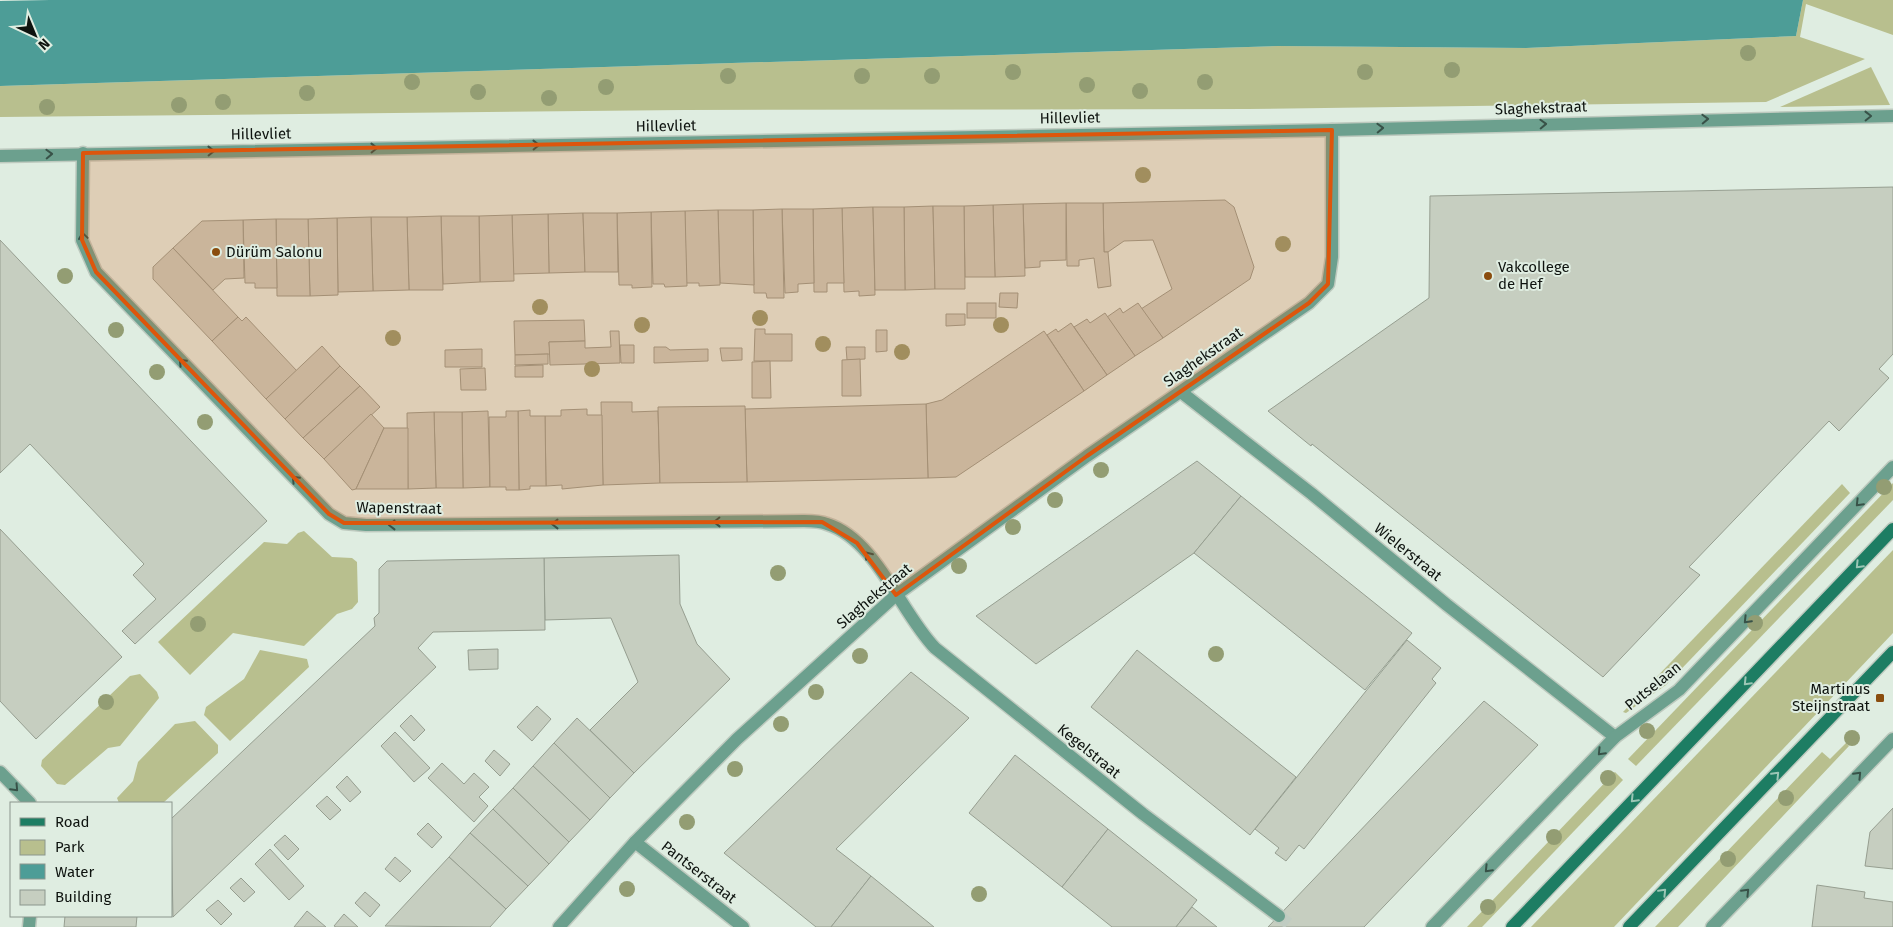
<svg xmlns="http://www.w3.org/2000/svg" width="1893" height="927" viewBox="0 0 1893 927" font-family="'Fira Sans',sans-serif">
  <style>
    .green { fill: #b8bf8e }
    .water { fill: #4d9d97 }
    .building { fill: #c6cec0; stroke: #969e90 }
    .lines { fill: none; stroke-linecap: round; stroke-linejoin: round }
    .minor-tunnel { stroke: #c0ccc2; stroke-width: 12; stroke-dasharray: 12 6; stroke-linecap: butt }
    .minor-casing { stroke: #becabf; stroke-width: 15 }
    .secondary-casing { stroke: #becabf; stroke-width: 15 }
    .minor { stroke: #6ca08e; stroke-width: 12 }
    .secondary { stroke: #1d7d63; stroke-width: 12 }
    .tree { fill: #939d73 }
    .oneway { stroke: #385248 }
    .oneway2 { stroke: #9bc6b5 }
    .marked { fill: #dd560c; fill-opacity: 0.2; stroke: #dd560c; stroke-width: 4; stroke-linejoin: round }
    .poi-dot { fill: #8a4d0e; stroke: #dfede1; stroke-width: 2 }
    .labels { text-anchor: middle; dominant-baseline: central; stroke-width: 4; stroke-linejoin: round; paint-order: stroke }
    .street-label { font-size: 15px; fill: #0e130f; stroke: #dfede1 }
    .poi-label { font-size: 15px; fill: #0e130f; stroke: #dfede1; text-anchor: start }
  </style>
  <rect width="100%" height="100%" fill="#dfede1"/>
  <!-- green -->
  <g class="green">
    <polygon points="1803,0 1893,0 1893,35 1806,4 1800,37 1865,59 1766,102 1248,109 684,110 0,117 0,86 1278,46 1526,48 1796,36"/>
    <polygon points="1871,67 1890,105 1780,107"/>
    <polygon points="1893,483 1893,500 1636,766 1628,759"/>
    <polygon points="1842,484 1850,493 1666,685 1626,713 1623,712"/>
    <polygon points="304,531 332,557 352,558 357,562 358,602 352,609 337,614 304,646 233,633 190,675 158,642 264,542 287,544 298,533"/>
    <polygon points="1893,550 1893,633 1614,927 1531,927"/>
    <polygon points="260,650 307,659 309,667 230,741 204,715 206,707 244,679"/>
    <polygon points="140,674 157,692 159,698 120,746 108,748 65,785 57,784 41,766 42,760 130,676"/>
    <polygon points="195,721 218,745 218,753 163,803 119,803 117,798 133,781 138,762 175,724"/>
    <polygon points="1846,743 1849,746 1678,927 1655,927 1822,752 1830,759"/>
    <polygon points="1615,772 1623,780 1482,927 1467,927"/>
  </g>
  <!-- water -->
  <polygon class="water" points="50,0 1803,0 1796,36 1526,48 1278,46 0,86 0,1"/>
  <!-- building -->
  <g class="building">
    <polygon points="1893,187 1893,354 1879,369 1889,378 1839,431 1829,421 1689,567 1700,575 1603,677 1312,444 1311,446 1268,411 1429,298 1430,196"/>
    <polygon points="1225,200 1234,207 1254,267 1250,279 1163,338 1141,309 1172,289 1153,240 1124,241 1108,252 1104,252 1103,203"/>
    <polygon points="1066,203 1103,203 1104,252 1108,252 1111,286 1098,288 1094,258 1079,260 1079,266 1067,266"/>
    <polygon points="1066,203 1066,260 1040,261 1040,267 1025,268 1023,204"/>
    <polygon points="1023,204 1025,276 995,277 993,205"/>
    <polygon points="993,205 995,277 965,277 964,206"/>
    <polygon points="933,206 935,289 905,290 904,207"/>
    <polygon points="933,206 964,206 965,289 935,289"/>
    <polygon points="873,207 875,295 859,296 859,291 844,292 842,208"/>
    <polygon points="873,207 904,207 905,290 875,290"/>
    <polygon points="842,208 844,283 827,283 827,292 814,292 813,209"/>
    <polygon points="782,209 813,209 814,283 798,284 798,292 785,293"/>
    <polygon points="782,209 784,298 767,298 766,293 754,293 753,210"/>
    <polygon points="718,210 753,210 754,285 720,283"/>
    <polygon points="718,210 720,285 699,286 699,283 686,283 685,211"/>
    <polygon points="685,211 687,286 665,287 664,284 653,284 651,212"/>
    <polygon points="651,212 652,287 632,288 632,285 619,285 617,213"/>
    <polygon points="583,213 585,272 549,273 548,214"/>
    <polygon points="583,213 617,213 618,272 585,272"/>
    <polygon points="548,214 549,273 513,274 512,215"/>
    <polygon points="512,215 514,281 480,282 479,216"/>
    <polygon points="441,216 479,216 480,282 443,284"/>
    <polygon points="441,216 443,290 409,290 407,217"/>
    <polygon points="371,217 407,217 409,290 373,291"/>
    <polygon points="371,217 373,291 338,292 337,218"/>
    <polygon points="337,218 338,295 310,296 308,219"/>
    <polygon points="276,219 308,219 310,296 277,296"/>
    <polygon points="276,219 277,288 255,288 255,283 245,283 243,220"/>
    <polygon points="243,220 244,278 225,279 213,290 173,248 202,221"/>
    <polygon points="0,240 267,521 135,644 122,631 156,599 133,575 144,564 30,444 0,473"/>
    <polygon points="173,248 238,317 212,341 153,279 153,267"/>
    <polygon points="1000,293 1018,293 1017,308 999,307"/>
    <rect x="967" y="303" width="29" height="15"/>
    <polygon points="1138,303 1163,338 1135,356 1107,317 1120,308 1123,313"/>
    <polygon points="1105,313 1135,356 1107,375 1074,327 1087,319 1090,323"/>
    <polygon points="946,314 965,314 965,325 946,326"/>
    <polygon points="238,317 242,321 246,317 297,371 266,399 212,341"/>
    <polygon points="584,320 585,341 549,342 550,354 515,355 514,321"/>
    <polygon points="1071,323 1107,375 1084,391 1047,335 1056,329 1058,332"/>
    <polygon points="755,329 765,329 765,334 792,334 792,361 754,361"/>
    <polygon points="876,330 887,330 887,351 876,352"/>
    <polygon points="610,331 619,331 620,363 550,365 549,342 585,341 585,348 611,347"/>
    <polygon points="1044,331 1084,391 956,477 928,478 926,404 942,400"/>
    <polygon points="620,345 634,345 634,363 621,363"/>
    <polygon points="322,346 340,366 285,419 266,399"/>
    <polygon points="654,347 666,347 670,350 708,349 708,361 654,363"/>
    <polygon points="846,347 865,347 865,359 847,360"/>
    <polygon points="720,348 742,348 742,360 722,361"/>
    <polygon points="482,349 482,367 445,367 445,350"/>
    <polygon points="548,354 548,364 515,365 515,355"/>
    <polygon points="860,359 861,396 842,396 842,360"/>
    <polygon points="770,361 771,398 752,398 752,362"/>
    <polygon points="543,365 543,377 515,377 515,366"/>
    <polygon points="340,366 360,386 303,438 285,419"/>
    <polygon points="485,368 486,390 461,390 460,369"/>
    <polygon points="360,386 380,407 324,459 303,438"/>
    <polygon points="601,402 632,402 632,412 658,411 660,483 603,485"/>
    <polygon points="926,404 928,478 747,482 745,409"/>
    <polygon points="745,406 747,482 660,483 658,407"/>
    <polygon points="587,409 587,415 602,415 603,485 562,489 562,485 546,486 545,416 561,416 561,410"/>
    <polygon points="530,410 530,416 545,416 546,486 530,486 530,489 519,490 518,411"/>
    <polygon points="488,411 490,487 463,488 462,412"/>
    <polygon points="506,411 518,411 519,490 506,490 506,487 490,487 489,417 506,417"/>
    <polygon points="434,412 462,412 463,488 436,488"/>
    <polygon points="434,412 436,488 408,489 407,413"/>
    <polygon points="371,414 384,428 356,489 352,490 324,459"/>
    <polygon points="384,428 408,428 408,489 356,489"/>
    <polygon points="1197,461 1241,496 1194,553 1036,664 976,616"/>
    <polygon points="1241,496 1412,633 1365,690 1194,553"/>
    <polygon points="0,529 122,657 36,739 0,701"/>
    <polygon points="679,555 680,604 697,644 730,679 634,773 590,730 638,682 611,618 545,620 544,558"/>
    <polygon points="544,558 545,630 433,632 418,648 436,667 173,917 171,819 375,626 374,618 379,613 379,569 387,561"/>
    <polygon points="1407,640 1441,668 1432,679 1436,683 1304,849 1299,845 1286,861 1275,853 1279,848 1255,829"/>
    <polygon points="498,649 498,669 469,670 468,650"/>
    <polygon points="1137,650 1296,777 1250,835 1091,707"/>
    <polygon points="911,672 969,718 836,849 871,876 831,927 816,927 724,853"/>
    <polygon points="1484,701 1538,745 1364,927 1268,927"/>
    <polygon points="537,706 551,719 532,741 517,727"/>
    <polygon points="411,715 425,730 414,741 400,726"/>
    <polygon points="577,718 634,773 610,798 554,743"/>
    <polygon points="395,732 430,768 414,782 381,746"/>
    <polygon points="554,743 610,798 590,820 533,766"/>
    <polygon points="494,750 510,764 500,776 485,761"/>
    <polygon points="1015,755 1108,829 1062,887 969,813"/>
    <polygon points="442,763 464,784 474,773 489,787 479,797 488,806 474,822 428,778"/>
    <polygon points="533,766 590,820 569,842 513,788"/>
    <polygon points="347,776 361,792 350,802 336,787"/>
    <polygon points="513,788 569,842 549,864 493,809"/>
    <polygon points="327,796 341,810 330,820 316,806"/>
    <polygon points="1893,808 1893,869 1865,866 1870,832"/>
    <polygon points="493,809 549,864 528,886 470,833"/>
    <polygon points="428,823 442,837 432,848 417,834"/>
    <polygon points="1108,829 1197,900 1176,927 1112,927 1062,887"/>
    <polygon points="470,833 528,886 506,909 449,857"/>
    <polygon points="285,835 299,849 288,860 274,845"/>
    <polygon points="270,849 304,886 289,900 255,864"/>
    <polygon points="395,857 411,871 400,882 385,869"/>
    <polygon points="449,857 506,909 490,927 385,926"/>
    <polygon points="871,876 934,927 831,927"/>
    <polygon points="241,878 255,892 244,902 230,888"/>
    <polygon points="1817,885 1865,892 1864,898 1893,902 1893,927 1812,927"/>
    <polygon points="365,892 380,905 370,917 355,903"/>
    <polygon points="218,900 232,914 221,925 206,910"/>
    <polygon points="1192,907 1217,927 1176,927"/>
    <polygon points="307,911 326,927 294,927"/>
    <polygon points="344,914 358,927 336,927 334,926"/>
    <polygon points="65,916 137,916 136,927 64,927"/>
  </g>
  <g class="lines">
    <!-- minor-tunnel -->
    <polyline class="minor-tunnel" points="1279,916 1293,927"/>
    <!-- minor casing -->
    <g class="minor-casing">
      <g id="minor">
        <path d="M83 153 82 240 96 272 329 514 344 523 366 525 804 521C812 521 820 521 827 524 876 539 901 613 935 648L1143 814 1279 916"/>
        <polyline points="0,156 1332,130 1893,116"/>
        <polyline points="1181,392 1312,494 1447,605 1615,737"/>
        <polyline points="0,772 30,803"/>
        <polyline points="635,842 743,927"/>
        <polyline points="29,927 30,916"/>
        <polyline points="559,927 635,842 737,739 896,595 1087,456 1309,303 1328,284 1332,257 1332,130"/>
        <polyline points="1432,927 1615,737 1679,690 1893,467"/>
        <polyline points="1712,927 1893,739"/>
      </g>
    </g>
    <!-- secondary casing -->
    <g class="secondary-casing">
      <g id="secondary">
        <polyline points="1512,927 1893,529"/>
        <polyline points="1629,927 1893,652"/>
      </g>
    </g>
    <!-- minor -->
    <use href="#minor" class="minor"/>
    <!-- secondary -->
    <use href="#secondary" class="secondary"/>
  </g>
  <!-- trees -->
  <g class="tree">
    <circle cx="1748" cy="53" r="8"/>
    <circle cx="1452" cy="70" r="8"/>
    <circle cx="1013" cy="72" r="8"/>
    <circle cx="1365" cy="72" r="8"/>
    <circle cx="728" cy="76" r="8"/>
    <circle cx="862" cy="76" r="8"/>
    <circle cx="932" cy="76" r="8"/>
    <circle cx="412" cy="82" r="8"/>
    <circle cx="1205" cy="82" r="8"/>
    <circle cx="1087" cy="85" r="8"/>
    <circle cx="606" cy="87" r="8"/>
    <circle cx="1140" cy="91" r="8"/>
    <circle cx="478" cy="92" r="8"/>
    <circle cx="307" cy="93" r="8"/>
    <circle cx="549" cy="98" r="8"/>
    <circle cx="223" cy="102" r="8"/>
    <circle cx="179" cy="105" r="8"/>
    <circle cx="47" cy="107" r="8"/>
    <circle cx="1143" cy="175" r="8"/>
    <circle cx="1283" cy="244" r="8"/>
    <circle cx="65" cy="276" r="8"/>
    <circle cx="540" cy="307" r="8"/>
    <circle cx="760" cy="318" r="8"/>
    <circle cx="642" cy="325" r="8"/>
    <circle cx="1001" cy="325" r="8"/>
    <circle cx="116" cy="330" r="8"/>
    <circle cx="393" cy="338" r="8"/>
    <circle cx="823" cy="344" r="8"/>
    <circle cx="902" cy="352" r="8"/>
    <circle cx="592" cy="369" r="8"/>
    <circle cx="157" cy="372" r="8"/>
    <circle cx="205" cy="422" r="8"/>
    <circle cx="1101" cy="470" r="8"/>
    <circle cx="1884" cy="487" r="8"/>
    <circle cx="1055" cy="500" r="8"/>
    <circle cx="1013" cy="527" r="8"/>
    <circle cx="959" cy="566" r="8"/>
    <circle cx="778" cy="573" r="8"/>
    <circle cx="1755" cy="623" r="8"/>
    <circle cx="198" cy="624" r="8"/>
    <circle cx="1216" cy="654" r="8"/>
    <circle cx="860" cy="656" r="8"/>
    <circle cx="816" cy="692" r="8"/>
    <circle cx="106" cy="702" r="8"/>
    <circle cx="781" cy="724" r="8"/>
    <circle cx="1647" cy="731" r="8"/>
    <circle cx="1852" cy="738" r="8"/>
    <circle cx="735" cy="769" r="8"/>
    <circle cx="1608" cy="778" r="8"/>
    <circle cx="1786" cy="798" r="8"/>
    <circle cx="687" cy="822" r="8"/>
    <circle cx="1554" cy="837" r="8"/>
    <circle cx="1728" cy="859" r="8"/>
    <circle cx="627" cy="889" r="8"/>
    <circle cx="979" cy="894" r="8"/>
    <circle cx="1488" cy="907" r="8"/>
  </g>
  <!-- one-way arrows -->
  <defs><path id="oneway-chevron" d="M-2-3.5L2.5 0L-2 3.5" fill="none" stroke-width="1.6" stroke-linecap="round" stroke-linejoin="round" transform="scale(1.25)"/></defs>
  <g class="oneway">
    <use href="#oneway-chevron" transform="translate(1868 116) rotate(-1)"/>
    <use href="#oneway-chevron" transform="translate(1705 119) rotate(-2)"/>
    <use href="#oneway-chevron" transform="translate(1543 124) rotate(-2)"/>
    <use href="#oneway-chevron" transform="translate(1380 128) rotate(-2)"/>
    <use href="#oneway-chevron" transform="translate(536 145) rotate(-1)"/>
    <use href="#oneway-chevron" transform="translate(374 148) rotate(-1)"/>
    <use href="#oneway-chevron" transform="translate(211 151) rotate(-1)"/>
    <use href="#oneway-chevron" transform="translate(49 154) rotate(-2)"/>
    <use href="#oneway-chevron" transform="translate(83 236) rotate(-98)"/>
    <use href="#oneway-chevron" transform="translate(182 362) rotate(-134)"/>
    <use href="#oneway-chevron" transform="translate(295 479) rotate(-134)"/>
    <use href="#oneway-chevron" transform="translate(1859 503) rotate(134)"/>
    <use href="#oneway-chevron" transform="translate(717 522) rotate(179)"/>
    <use href="#oneway-chevron" transform="translate(555 524) rotate(180)"/>
    <use href="#oneway-chevron" transform="translate(392 525) rotate(180)"/>
    <use href="#oneway-chevron" transform="translate(868 555) rotate(-129)"/>
    <use href="#oneway-chevron" transform="translate(1747 620) rotate(134)"/>
    <use href="#oneway-chevron" transform="translate(1601 752) rotate(134)"/>
    <use href="#oneway-chevron" transform="translate(1858 775) rotate(-46)"/>
    <use href="#oneway-chevron" transform="translate(15 788) rotate(47)"/>
    <use href="#oneway-chevron" transform="translate(1488 869) rotate(134)"/>
    <use href="#oneway-chevron" transform="translate(1746 892) rotate(-46)"/>
  </g>
  <g class="oneway2">
    <use href="#oneway-chevron" transform="translate(1859 565) rotate(134)"/>
    <use href="#oneway-chevron" transform="translate(1747 682) rotate(134)"/>
    <use href="#oneway-chevron" transform="translate(1776 775) rotate(-46)"/>
    <use href="#oneway-chevron" transform="translate(1634 799) rotate(134)"/>
    <use href="#oneway-chevron" transform="translate(1663 892) rotate(-46)"/>
  </g>
  <!-- marked area -->
  <path class="marked" d="M1332 130 1328 284 1309 303 1087 456 896 595 857 543 822 522 344 523 329 514 96 272 82 240 83 153Z"/>
  <!-- markers -->
  <g class="poi-dot">
    <circle cx="216" cy="252" r="5"/>
    <circle cx="1488" cy="276" r="5"/>
    <rect x="1875" y="693" width="10" height="10" rx="2.5"/>
  </g>
  <g class="labels">
    <!-- street labels -->
    <g class="street-label">
      <text transform="translate(1541 108) rotate(-2)">Slaghekstraat</text>
      <text transform="translate(1070 118) rotate(-1)">Hillevliet</text>
      <text transform="translate(666 126) rotate(-1)">Hillevliet</text>
      <text transform="translate(261 134) rotate(-1)">Hillevliet</text>
      <text transform="translate(1203 357) rotate(-35)">Slaghekstraat</text>
      <text transform="translate(399 508) rotate(1)">Wapenstraat</text>
      <text transform="translate(1408 552) rotate(39)">Wielerstraat</text>
      <text transform="translate(874 596) rotate(-40)">Slaghekstraat</text>
      <text transform="translate(1653 686) rotate(-39)">Putselaan</text>
      <text transform="translate(1089 751) rotate(39)">Kegelstraat</text>
      <text transform="translate(699 872) rotate(38)">Pantserstraat</text>
    </g>
    <!-- poi labels -->
    <g class="poi-label">
      <text x="226" y="252">Dürüm Salonu</text>
      <text x="1498" y="267">Vakcollege<tspan x="1498" dy="17">de Hef</tspan></text>
      <text x="1870" y="689" text-anchor="end">Martinus<tspan x="1870" dy="17">Steijnstraat</tspan></text>
    </g>
  </g>
  <!-- legend -->
  <rect x="10" y="802" width="162" height="115" fill="#dfede1" stroke="#8b968d"/>
  <rect x="20" y="818" width="25" height="8" fill="#1d7d63" stroke="#8b968d"/>
  <text x="55" y="827" font-size="15" fill="#0e130f">Road</text>
  <rect x="20" y="840" width="25" height="15" fill="#b8bf8e" stroke="#8b968d"/>
  <text x="55" y="852" font-size="15" fill="#0e130f">Park</text>
  <rect x="20" y="864" width="25" height="15" fill="#4d9d97" stroke="#8b968d"/>
  <text x="55" y="877" font-size="15" fill="#0e130f">Water</text>
  <rect x="20" y="890" width="25" height="15" fill="#c6cec0" stroke="#8b968d"/>
  <text x="55" y="902" font-size="15" fill="#0e130f">Building</text>
  <!-- north arrow -->
  <g transform="translate(35 35) rotate(136)" stroke="#dfede1" stroke-width="4" paint-order="stroke">
  <path d="M0-4L9 19L0 12L-9 19Z" fill="#0e130f"/>
  <text y="-8" font-size="14" font-weight="bold" text-anchor="middle" fill="#0e130f">N</text>
  </g>
</svg>
